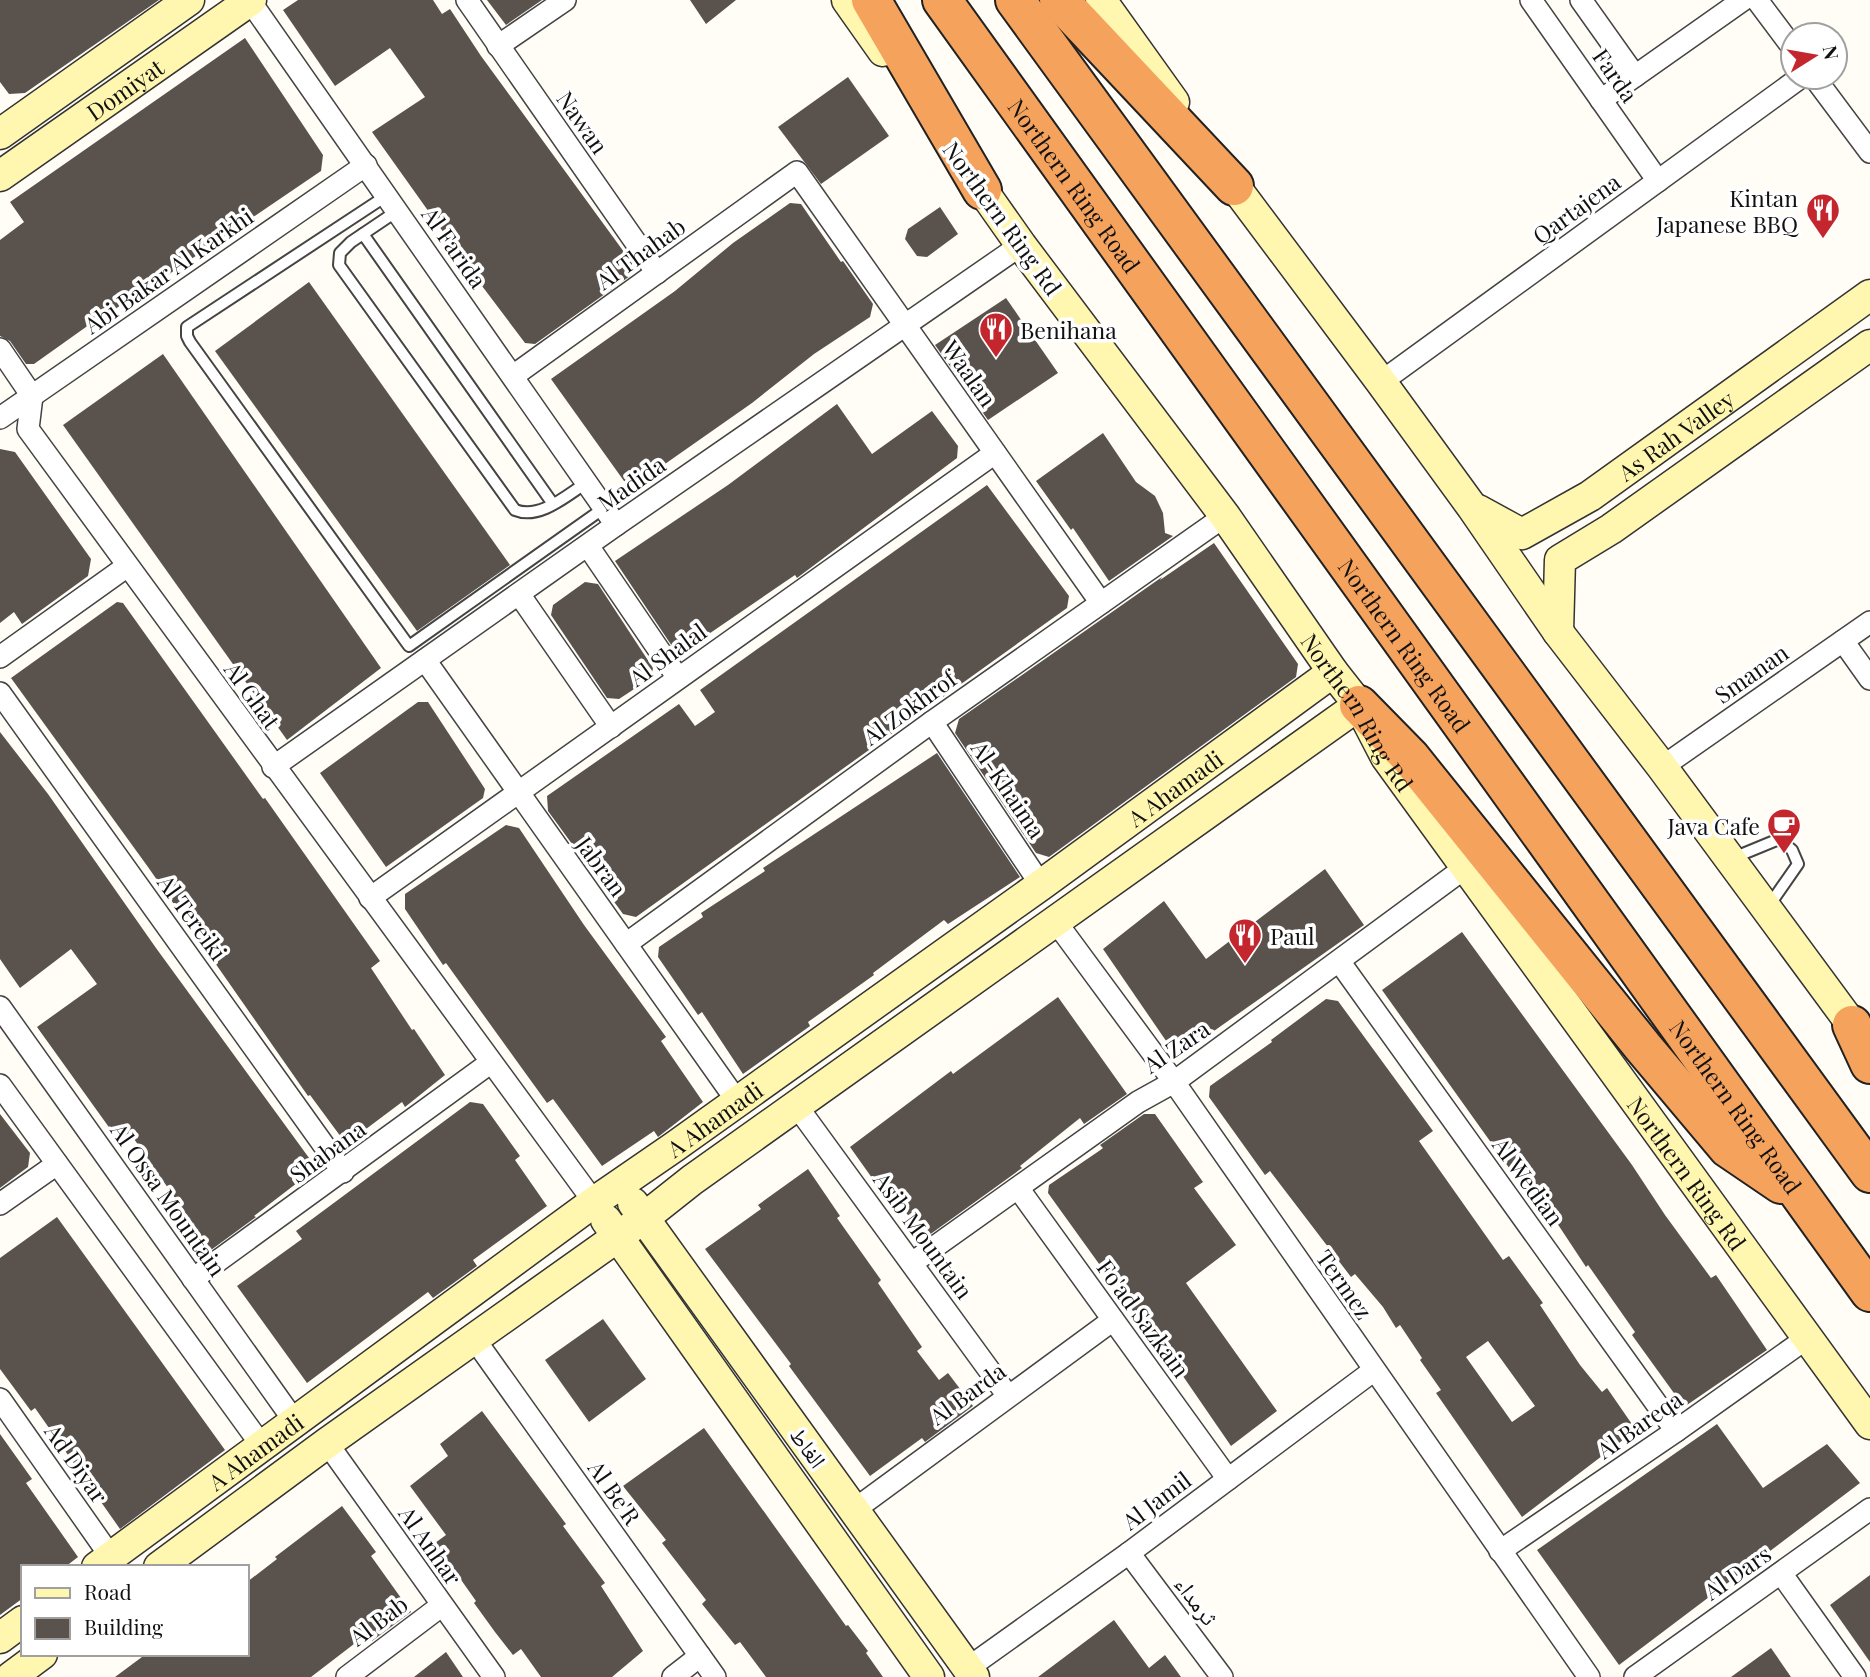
<svg xmlns="http://www.w3.org/2000/svg" width="1870" height="1677" viewBox="0 0 1870 1677" font-family="'Playfair Display','Noto Naskh Arabic',serif">
  <style>
    .building { fill: #5a524d; fill-rule: evenodd }
    .lines { fill: none; stroke-linecap: round; stroke-linejoin: round }
    .lane-casing { stroke: #444; stroke-width: 14 }
    .street-casing { stroke: #444; stroke-width: 24 }
    .secondary-casing { stroke: #333; stroke-width: 33 }
    .highway-casing { stroke: #222; stroke-width: 42 }
    .lane { stroke: #fff; stroke-width: 10 }
    .street { stroke: #fff; stroke-width: 21 }
    .secondary { stroke: #fff6b0; stroke-width: 30 }
    .highway { stroke: #f5a25d; stroke-width: 38 }
    .labels { text-anchor: middle; dominant-baseline: central; stroke-width: 7; stroke-linejoin: round; paint-order: stroke }
    .street-label { font-size: 23px; fill: #111; stroke: #fff }
    .poi-label { font-size: 23px; fill: #111; stroke: #fff; text-anchor: end }
  </style>
  <rect width="100%" height="100%" fill="#fffdf5"/>
  <!-- building -->
  <g class="building">
    <polygon points="0,0 159,0 25,93 9,94 0,82"/>
    <polygon points="298,0 433,0 442,14 450,9 481,56 632,263 630,276 535,344 525,343 476,278 372,132 425,97 390,48 335,86 283,10"/>
    <polygon points="487,0 542,0 506,25"/>
    <polygon points="690,0 736,0 706,24"/>
    <polygon points="245,38 323,155 321,171 150,287 148,286 94,324 93,322 34,364 26,364 10,341 0,336 0,240 24,222 10,202"/>
    <polygon points="848,77 889,136 821,184 778,127"/>
    <polygon points="790,203 801,204 841,262 843,261 873,304 870,317 814,354 752,403 635,485 624,481 551,379 675,291 733,243"/>
    <polygon points="940,207 958,234 927,257 917,256 905,239 908,229"/>
    <polygon points="309,282 510,565 417,631 215,351"/>
    <polygon points="1006,298 1058,373 988,420 935,345"/>
    <polygon points="163,354 381,668 287,740 63,425"/>
    <polygon points="837,404 872,454 932,411 958,446 957,458 797,578 795,575 678,655 615,561 728,485"/>
    <polygon points="1103,433 1136,482 1155,496 1163,513 1165,533 1173,536 1109,581 1073,528 1071,530 1036,481"/>
    <polygon points="0,449 15,452 91,559 88,576 22,624 14,612 0,623"/>
    <polygon points="987,485 1069,596 1067,608 636,917 623,914 548,811 547,796 679,704 695,726 715,712 700,690"/>
    <polygon points="1214,543 1298,664 1296,677 1049,857 1036,853 955,733 959,719 1162,577 1160,580"/>
    <polygon points="585,582 598,584 653,668 651,678 619,699 607,698 551,615 553,605"/>
    <polygon points="117,602 123,603 263,799 265,798 380,961 371,968 412,1030 414,1029 445,1075 405,1107 402,1102 354,1138 341,1137 310,1095 308,1096 148,867 11,678"/>
    <polygon points="418,702 428,702 485,789 483,798 386,867 320,773"/>
    <polygon points="0,732 48,794 156,948 312,1162 310,1173 254,1216 256,1217 211,1250 132,1136 121,1144 37,1027 97,984 71,949 20,988 0,959"/>
    <polygon points="937,753 1020,877 948,924 944,920 873,973 874,975 808,1022 810,1026 743,1074 702,1012 698,1015 658,957 659,947 703,917 701,913 765,871 763,868"/>
    <polygon points="506,825 519,828 584,925 666,1037 661,1041 703,1102 658,1137 654,1131 602,1166 553,1099 547,1103 446,963 443,965 405,909 405,894"/>
    <polygon points="1325,869 1364,925 1187,1050 1173,1051 1103,949 1164,901 1206,959"/>
    <polygon points="1462,932 1632,1165 1665,1215 1711,1278 1716,1275 1767,1350 1684,1407 1632,1335 1635,1332 1588,1265 1586,1267 1553,1217 1547,1221 1382,990"/>
    <polygon points="1058,997 1127,1094 1084,1124 1080,1118 1020,1166 1022,1168 925,1238 887,1187 882,1192 850,1147 951,1071 953,1074"/>
    <path d="M1326 999 1338 1001 1433 1131 1419 1141 1503 1260 1509 1256 1543 1303 1540 1305 1580 1365 1602 1392 1607 1388 1636 1430 1522 1517 1436 1393 1441 1390 1420 1360 1422 1358 1400 1325 1396 1328 1383 1307 1355 1274 1351 1277 1270 1171 1265 1175 1209 1097 1210 1086 1272 1042 1271 1040ZM1488 1341 1535 1406 1512 1422 1466 1357Z"/>
    <polygon points="470,1102 483,1104 520,1156 515,1160 547,1206 473,1260 477,1266 433,1298 428,1292 307,1383 237,1286 302,1239 296,1231"/>
    <polygon points="0,1114 30,1153 28,1167 0,1188"/>
    <polygon points="1144,1114 1155,1114 1203,1182 1194,1188 1236,1245 1186,1283 1277,1411 1231,1446 1141,1315 1138,1318 1048,1193 1049,1185 1099,1151 1103,1148 1100,1145"/>
    <polygon points="808,1169 840,1216 837,1218 881,1280 878,1283 922,1347 917,1351 939,1380 948,1373 973,1406 925,1442 922,1438 870,1476 789,1366 791,1364 705,1249 761,1209 758,1205"/>
    <polygon points="57,1217 225,1450 120,1529 35,1408 31,1411 0,1369 0,1258"/>
    <polygon points="603,1319 646,1379 589,1422 545,1360"/>
    <polygon points="482,1411 566,1524 563,1526 605,1583 601,1586 643,1651 612,1677 541,1677 521,1649 513,1655 495,1632 474,1603 476,1601 435,1543 446,1535 410,1486 448,1456 440,1444"/>
    <polygon points="1717,1424 1763,1488 1827,1444 1860,1483 1619,1665 1537,1550"/>
    <polygon points="704,1428 846,1626 848,1625 868,1651 866,1653 883,1677 766,1677 740,1642 735,1645 702,1604 706,1600 662,1543 666,1540 623,1486"/>
    <polygon points="0,1434 32,1479 26,1483 78,1557 65,1567 23,1567 23,1598 0,1615"/>
    <polygon points="342,1506 376,1552 371,1556 411,1612 372,1641 367,1634 311,1677 115,1677 146,1654 247,1654 247,1582 277,1559 275,1557"/>
    <polygon points="1870,1575 1870,1662 1830,1605"/>
    <polygon points="1114,1620 1149,1668 1165,1655 1181,1677 1038,1677"/>
    <polygon points="1771,1648 1791,1677 1731,1677"/>
    <polygon points="446,1652 463,1677 414,1677"/>
  </g>
  <g class="lines">
    <!-- lane casing -->
    <g class="lane-casing">
      <g id="lane">
        <polyline points="386,196 187,327 187,336 190,342 409,646 604,508"/>
        <path d="M397 211 351 242 340 253 339 265 515 510C539 520 566 496 586 483"/>
        <polyline points="363,234 553,504"/>
        <polyline points="1733,858 1779,839 1792,850 1798,864 1768,907"/>
      </g>
    </g>
    <!-- street casing -->
    <g class="street-casing">
      <g id="street">
        <polyline points="467,0 657,273"/>
        <polyline points="1531,0 1658,181"/>
        <polyline points="1581,0 1635,76"/>
        <polyline points="1757,0 1793,48"/>
        <polyline points="250,1 616,525"/>
        <polyline points="498,46 565,0"/>
        <polyline points="1814,77 1870,152"/>
        <polyline points="1601,100 1743,0"/>
        <polyline points="0,349 32,396 28,429 594,1202"/>
        <polyline points="513,376 797,172 1101,603"/>
        <polyline points="1381,382 1801,77"/>
        <polyline points="0,418 366,165"/>
        <polyline points="588,546 678,678"/>
        <polyline points="519,594 611,727"/>
        <polyline points="1843,641 1870,679"/>
        <polyline points="0,657 126,567"/>
        <polyline points="425,660 737,1101"/>
        <polyline points="0,693 343,1172"/>
        <polyline points="932,722 1041,885"/>
        <polyline points="273,767 616,525 1021,245"/>
        <polyline points="1662,767 1870,622"/>
        <polyline points="370,898 995,453"/>
        <polyline points="1056,922 1174,1082 1589,1677"/>
        <polyline points="626,944 932,722 1225,516"/>
        <polyline points="1339,961 1676,1431"/>
        <polyline points="0,1007 295,1422"/>
        <polyline points="0,1085 262,1446"/>
        <polyline points="796,1105 1008,1396"/>
        <polyline points="1018,1188 1228,1479"/>
        <polyline points="0,1204 57,1164"/>
        <polyline points="912,1263 1138,1102 1174,1082 1466,867"/>
        <polyline points="193,1279 490,1063"/>
        <polyline points="473,1337 715,1677"/>
        <polyline points="0,1399 111,1557"/>
        <polyline points="327,1443 494,1677"/>
        <polyline points="854,1510 1113,1320"/>
        <polyline points="1500,1551 1676,1431 1807,1338"/>
        <polyline points="1129,1553 1222,1677"/>
        <polyline points="1781,1573 1855,1677"/>
        <polyline points="968,1668 1129,1553 1373,1371"/>
        <polyline points="347,1677 441,1606"/>
        <polyline points="673,1677 700,1656"/>
        <polyline points="1635,1677 1870,1509"/>
      </g>
    </g>
    <!-- secondary casing -->
    <g class="secondary-casing">
      <g id="secondary">
        <polyline points="847,0 883,51"/>
        <polyline points="1101,0 1174,102"/>
        <polyline points="0,134 189,0"/>
        <polyline points="1221,168 1381,382 1472,507 1558,632 1662,767 1864,1041"/>
        <path id="s1" d="M971 174 1021 245 1225 516 1333 672 1359 705 1386 757 1870 1424"/>
        <path id="s2" d="M0 176 251 0"/>
        <path id="s3" d="M1478 510 1522 534 1590 496 1870 295"/>
        <polyline points="1558,632 1560,560 1611,529 1870,345"/>
        <polyline points="633,1203 974,1677"/>
        <polyline points="606,1220 929,1677"/>
        <path id="s4" d="M97 1567 594 1202 674 1147 1041 885 1333 672"/>
        <polyline points="159,1567 327,1443 644,1218 692,1180 1359,705"/>
        <polyline points="0,1638 23,1621"/>
        <polyline points="11,1677 42,1654"/>
      </g>
    </g>
    <!-- highway casing -->
    <g class="highway-casing">
      <g id="highway">
        <polyline points="871,0 982,190"/>
        <path id="s5" d="M942 0 1870 1292"/>
        <polyline points="1015,0 1870,1173"/>
        <polyline points="1059,0 1234,186"/>
        <polyline points="1359,705 1410,757 1643,1047 1728,1148 1781,1184"/>
        <polyline points="1852,1025 1870,1064"/>
      </g>
    </g>
    <!-- lane -->
    <use href="#lane" class="lane"/>
    <!-- street -->
    <use href="#street" class="street"/>
    <!-- secondary -->
    <use href="#secondary" class="secondary"/>
    <!-- highway -->
    <use href="#highway" class="highway"/>
  </g>
  <!-- icons -->
  <defs>
    <g id="restaurant-pin" transform="scale(1.75)"><path d="M0 17L-7.5 6A9.5 9.5 0 1 1 7.5 6Z" fill="#c4262e" stroke="#fff"/><path d="M-5-6h1v4h1v-4h1v4h1v-4h1v5L-1.5 .5V6h-2V.5L-5-1ZM5-6V6H3V1.5H1.5Q1.5-4 5-6Z" fill="#fff"/></g>
    <g id="cafe-pin" transform="scale(1.75)"><path d="M0 17L-7.5 6A9.5 9.5 0 1 1 7.5 6Z" fill="#c4262e" stroke="#fff"/><path d="M-5.5-4.5H6V0H3Q3 3.5 0 3.5H-2.5Q-5.5 3.5-5.5 0ZM3-3.2v2h1.7v-2ZM-6 4.5H4V6H-6Z" fill="#fff"/></g>
  </defs>
  <g fill-rule="evenodd">
    <use href="#restaurant-pin" x="1823" y="210"/>
    <use href="#restaurant-pin" x="996" y="329"/>
    <use href="#cafe-pin" x="1784" y="825"/>
    <use href="#restaurant-pin" x="1245" y="935"/>
  </g>
  <g class="labels">
    <!-- street labels -->
    <g class="street-label">
      <text transform="translate(1616 75) rotate(55)">Farda</text>
      <text stroke="none"><textPath href="#s2" startOffset="152">Domiyat</textPath></text>
      <text transform="translate(583 122) rotate(55)">Nawan</text>
      <text stroke="none"><textPath href="#s5" startOffset="228">Northern Ring Road</textPath></text>
      <text transform="translate(1576 208) rotate(-36)">Qartajena</text>
      <text transform="translate(1003 218) rotate(54)">Northern Ring Rd</text>
      <text transform="translate(455 247) rotate(55)">Al Farida</text>
      <text transform="translate(640 253) rotate(-36)">Al Thahab</text>
      <text transform="translate(168 270) rotate(-35)">Abi Bakar Al Karkhi</text>
      <text transform="translate(970 373) rotate(55)">Waalan</text>
      <text stroke="none"><textPath href="#s3" startOffset="233">As Rah Valley</textPath></text>
      <text transform="translate(631 483) rotate(-35)">Madida</text>
      <text stroke="none"><textPath href="#s5" startOffset="794">Northern Ring Road</textPath></text>
      <text transform="translate(667 654) rotate(-36)">Al Shalal</text>
      <text transform="translate(1751 673) rotate(-35)">Smanan</text>
      <text transform="translate(253 695) rotate(54)">Al Ghat</text>
      <text transform="translate(909 707) rotate(-36)">Al Zokhrof</text>
      <text stroke="none"><textPath href="#s1" startOffset="663">Northern Ring Rd</textPath></text>
      <text stroke="none"><textPath href="#s4" startOffset="1330">A Ahamadi</textPath></text>
      <text transform="translate(1009 789) rotate(56)">Al-Khaima</text>
      <text transform="translate(602 866) rotate(54)">Jabran</text>
      <text transform="translate(193 917) rotate(54)">Al Tereiki</text>
      <text transform="translate(1176 1046) rotate(-34)">Al Zara</text>
      <text stroke="none"><textPath href="#s5" startOffset="1362">Northern Ring Road</textPath></text>
      <text stroke="none"><textPath href="#s4" startOffset="763">A Ahamadi</textPath></text>
      <text transform="translate(327 1151) rotate(-36)">Shabana</text>
      <text stroke="none"><textPath href="#s1" startOffset="1230">Northern Ring Rd</textPath></text>
      <text transform="translate(1529 1181) rotate(54)">Al Wedian</text>
      <text transform="translate(169 1199) rotate(55)">Al Ossa Mountain</text>
      <text transform="translate(924 1235) rotate(54)">Asib Mountain</text>
      <text transform="translate(1345 1284) rotate(55)">Termez</text>
      <text transform="translate(1144 1318) rotate(54)">Fo'ad Sazkain</text>
      <text transform="translate(967 1393) rotate(-36)">Al Barda</text>
      <text transform="translate(1639 1424) rotate(-35)">Al Bareqa</text>
      <text transform="translate(809 1447) rotate(54)">الغاط</text>
      <text stroke="none"><textPath href="#s4" startOffset="196">A Ahamadi</textPath></text>
      <text transform="translate(77 1463) rotate(55)">Ad Diyar</text>
      <text transform="translate(615 1492) rotate(55)">Al Be'R</text>
      <text transform="translate(1156 1500) rotate(-37)">Al Jamil</text>
      <text transform="translate(431 1545) rotate(55)">Al Anhar</text>
      <text transform="translate(1737 1572) rotate(-35)">Al Dars</text>
      <text transform="translate(1197 1600) rotate(53)">ثرمداء</text>
      <text transform="translate(378 1620) rotate(-37)">Al Bab</text>
    </g>
    <!-- poi labels -->
    <g class="poi-label">
      <text x="1798" y="197">Kintan<tspan x="1798" dy="26">Japanese BBQ</tspan></text>
      <text x="1020" y="329" text-anchor="start">Benihana</text>
      <text x="1760" y="825">Java Cafe</text>
      <text x="1270" y="935" text-anchor="start">Paul</text>
    </g>
  </g>
  <!-- legend -->
  <rect x="21" y="1565" width="228" height="91" fill="#ffffff" stroke="#a0a0a0" stroke-width="2"/>
  <rect x="35" y="1588" width="35" height="10" fill="#fff6b0" stroke="#a0a0a0" stroke-width="2"/>
  <text x="84" y="1600" font-size="21" fill="#111111">Road</text>
  <rect x="35" y="1618" width="35" height="21" fill="#5a524d" stroke="#a0a0a0" stroke-width="2"/>
  <text x="84" y="1635" font-size="21" fill="#111111">Building</text>
  <!-- north arrow -->
  <g transform="translate(1814 56) rotate(79)"><circle r="33" fill="#ffffff" stroke="#a0a0a0" stroke-width="2"/>
  <path d="M0-5L12 26L0 18L-12 26Z" fill="#c4262e"/>
  <text y="-10" font-size="19" font-weight="bold" text-anchor="middle" fill="#111111">N</text>
  </g>
</svg>
